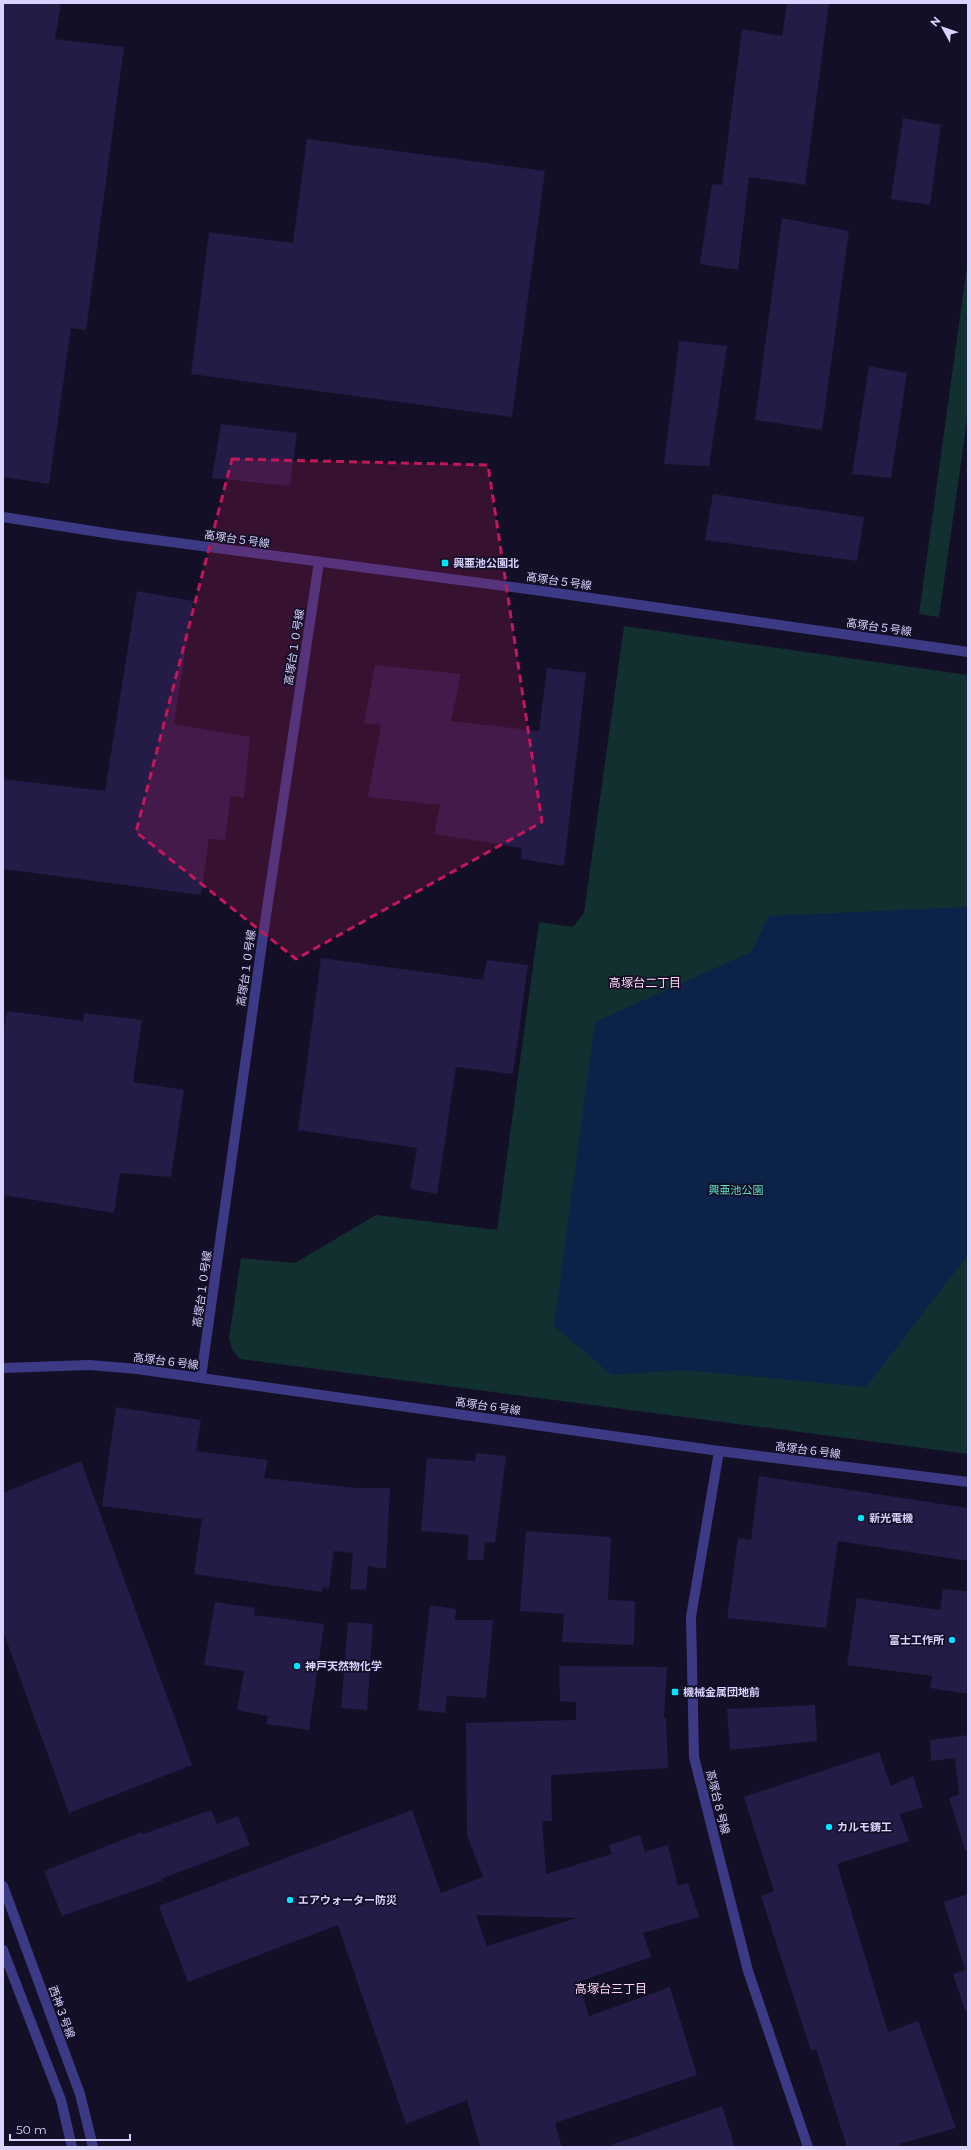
<svg xmlns="http://www.w3.org/2000/svg" width="971" height="2150" viewBox="0 0 971 2150" font-family="Montserrat,'Noto Sans JP',sans-serif">
  <style>
    .green { fill: #12302f }
    .water { fill: #0c2248 }
    .building { fill: #241b47; fill-rule: evenodd }
    .lines { fill: none; stroke-linecap: round; stroke-linejoin: round }
    .minor { stroke: #3d3a85; stroke-width: 10 }
    .marked { fill: #c2185b; fill-opacity: 0.2; stroke: #c2185b; stroke-width: 3; stroke-dasharray: 8 5; stroke-linejoin: round }
    .poi-dot { fill: #00e5ff; stroke: #130f26; stroke-width: 1.5 }
    .labels { text-anchor: middle; dominant-baseline: central; stroke-width: 3.5; stroke-linejoin: round; paint-order: stroke }
    .street-label { font-size: 11px; fill: #d9d4ff; stroke: #130f26 }
    .poi-label { font-size: 11px; font-weight: bold; fill: #d9d4ff; stroke: #130f26; text-anchor: start }
    .park-label { font-size: 11px; fill: #5fe0c0; stroke: #130f26 }
    .neighbourhood-label { font-size: 12px; fill: #ffd6f0; stroke: #130f26 }
  </style>
  <rect width="100%" height="100%" fill="#130f26"/>
  <!-- green -->
  <g class="green">
    <polygon points="968,259 968,413 939,617 919,614"/>
    <polygon points="624,626 968,675 968,1454 240,1359 232,1350 229,1338 241,1258 295,1263 376,1215 497,1230 539,922 573,927 584,913"/>
  </g>
  <!-- water -->
  <polygon class="water" points="968,907 968,1255 866,1387 684,1370 612,1375 554,1326 595,1022 751,952 769,916"/>
  <!-- building -->
  <g class="building">
    <polygon points="3,3 61,3 55,39 124,47 86,330 71,328 49,484 3,477"/>
    <polygon points="787,3 829,3 805,185 749,177 738,270 700,264 712,184 722,185 742,29 782,36"/>
    <polygon points="903,118 941,125 930,205 891,199"/>
    <polygon points="307,139 545,171 512,417 191,374 209,232 293,243"/>
    <polygon points="782,218 849,231 822,430 755,420"/>
    <polygon points="679,341 727,346 709,466 664,464"/>
    <polygon points="869,366 907,373 891,478 852,474"/>
    <polygon points="221,424 297,433 290,486 212,478"/>
    <polygon points="713,494 864,517 857,561 705,540"/>
    <polygon points="137,591 193,601 174,724 250,737 244,798 231,796 225,840 209,839 201,895 3,869 3,779 105,791"/>
    <polygon points="375,665 461,674 451,721 539,731 547,668 586,673 564,866 521,859 522,848 434,834 440,805 368,797 381,725 364,723"/>
    <polygon points="321,958 483,980 487,960 528,965 513,1074 456,1067 437,1194 410,1189 417,1148 298,1130"/>
    <polygon points="7,1011 83,1021 84,1013 142,1020 133,1082 184,1090 171,1177 120,1173 114,1213 3,1195 3,1038"/>
    <polygon points="116,1407 201,1420 196,1451 268,1460 264,1478 356,1488 390,1488 386,1569 368,1566 366,1590 350,1589 353,1553 334,1551 329,1588 323,1587 322,1592 194,1574 202,1519 102,1506"/>
    <polygon points="476,1453 506,1456 495,1543 485,1542 483,1560 467,1560 469,1535 421,1531 427,1458 475,1461"/>
    <polygon points="81,1461 192,1765 69,1813 3,1631 3,1493"/>
    <polygon points="759,1476 968,1508 968,1561 838,1541 826,1628 727,1618 738,1538 751,1540"/>
    <polygon points="526,1531 611,1537 608,1600 635,1601 634,1645 562,1642 564,1614 520,1611"/>
    <polygon points="943,1589 968,1591 968,1694 930,1688 932,1676 847,1665 857,1598 940,1610"/>
    <polygon points="215,1602 255,1608 254,1615 324,1624 309,1730 266,1724 268,1716 237,1710 244,1671 204,1665"/>
    <polygon points="430,1605 456,1609 455,1620 493,1620 486,1698 447,1696 445,1713 418,1710"/>
    <polygon points="348,1622 373,1624 367,1710 341,1708"/>
    <path d="M559 1666 667 1667 664 1718H666L668 1768 551 1775 552 1821H542L546 1874 612 1854 609 1845 640 1835 645 1852 668 1845 678 1886 688 1883 699 1917 643 1933 651 1957 578 1982 589 2016 670 1987 697 2075 555 2123 562 2147H480L467 2100 406 2124 338 1925 188 1982 159 1906 412 1810 441 1893 483 1877 467 1835 466 1723 576 1720V1702L560 1701ZM476 1915 577 1918 487 1946Z"/>
    <polygon points="815,1705 817,1741 730,1750 727,1709"/>
    <polygon points="968,1735 968,1850 965,1850 949,1798 959,1794 955,1758 931,1761 930,1740"/>
    <polygon points="879,1752 891,1786 913,1776 923,1807 900,1814 909,1841 837,1864 888,2032 918,2021 956,2128 899,2144 900,2147 847,2147 816,2049 811,2051 761,1896 774,1891 744,1797"/>
    <polygon points="211,1810 217,1824 238,1816 250,1845 161,1879 162,1881 62,1916 44,1871 142,1832 143,1834"/>
    <polygon points="968,1894 968,1969 965,1969 944,1902"/>
    <polygon points="968,1969 968,2011 965,2011 953,1974"/>
    <polygon points="722,2106 735,2147 612,2147 611,2145"/>
  </g>
  <g class="lines">
    <!-- minor -->
    <g class="minor">
      <polyline points="3,517 118,535 542,591 968,652"/>
      <polyline points="3,1368 89,1365 137,1369 719,1451 968,1482"/>
      <polyline points="201,1377 265,922 319,562"/>
      <polyline points="719,1451 691,1617 694,1757 748,1971 808,2147"/>
      <polyline points="3,1886 80,2094 93,2147"/>
      <polyline points="3,1950 61,2100 72,2147"/>
    </g>
  </g>
  <!-- marked area -->
  <path class="marked" d="M232 459 488 465 542 822 296 959 136 832Z"/>
  <!-- markers -->
  <g class="poi-dot">
    <rect x="441" y="559" width="8" height="8" rx="2"/>
    <circle cx="861" cy="1518" r="4"/>
    <circle cx="952" cy="1640" r="4"/>
    <circle cx="297" cy="1666" r="4"/>
    <rect x="671" y="1688" width="8" height="8" rx="2"/>
    <circle cx="829" cy="1827" r="4"/>
    <circle cx="290" cy="1900" r="4"/>
  </g>
  <g class="labels">
    <!-- street labels -->
    <g class="street-label">
      <text transform="translate(237 539) rotate(8)">高塚台５号線</text>
      <text transform="translate(559 581) rotate(8)">高塚台５号線</text>
      <text transform="translate(879 627) rotate(8)">高塚台５号線</text>
      <text transform="translate(294 647) rotate(-81)">高塚台１０号線</text>
      <text transform="translate(246 968) rotate(-82)">高塚台１０号線</text>
      <text transform="translate(202 1289) rotate(-82)">高塚台１０号線</text>
      <text transform="translate(166 1361) rotate(7)">高塚台６号線</text>
      <text transform="translate(488 1406) rotate(8)">高塚台６号線</text>
      <text transform="translate(808 1450) rotate(7)">高塚台６号線</text>
      <text transform="translate(718 1802) rotate(76)">高塚台８号線</text>
      <text transform="translate(62 2012) rotate(70)">西神３号線</text>
    </g>
    <!-- poi labels -->
    <g class="poi-label">
      <text x="453" y="563">興亜池公園北</text>
      <text x="869" y="1518">新光電機</text>
      <text x="944" y="1640" text-anchor="end">富士工作所</text>
      <text x="305" y="1666">神戸天然物化学</text>
      <text x="683" y="1692">機械金属団地前</text>
      <text x="837" y="1827">カルモ鋳工</text>
      <text x="298" y="1900">エアウォーター防災</text>
    </g>
    <!-- park labels -->
    <g class="park-label">
      <text x="736" y="1190">興亜池公園</text>
    </g>
    <!-- neighbourhood labels -->
    <g class="neighbourhood-label">
      <text x="645" y="982">高塚台二丁目</text>
      <text x="611" y="1988">高塚台三丁目</text>
    </g>
  </g>
  <!-- border -->
  <rect width="971" height="2150" fill="none" stroke="#d9d4ff" stroke-width="8"/>
  <!-- north arrow -->
  <g transform="translate(943 28) rotate(310)" stroke="#130f26" stroke-width="3" paint-order="stroke">
  <path d="M0-3L7 15L0 10L-7 15Z" fill="#d9d4ff"/>
  <text y="-6" font-size="11" font-weight="bold" text-anchor="middle" fill="#d9d4ff">N</text>
  </g>
  <!-- scale -->
  <path d="M10 2134v6h120v-6" fill="none" stroke="#d9d4ff" stroke-width="2"/>
  <text x="16" y="2134" font-size="12" fill="#d9d4ff" stroke="#130f26" stroke-width="3" paint-order="stroke">50 m</text>
</svg>
